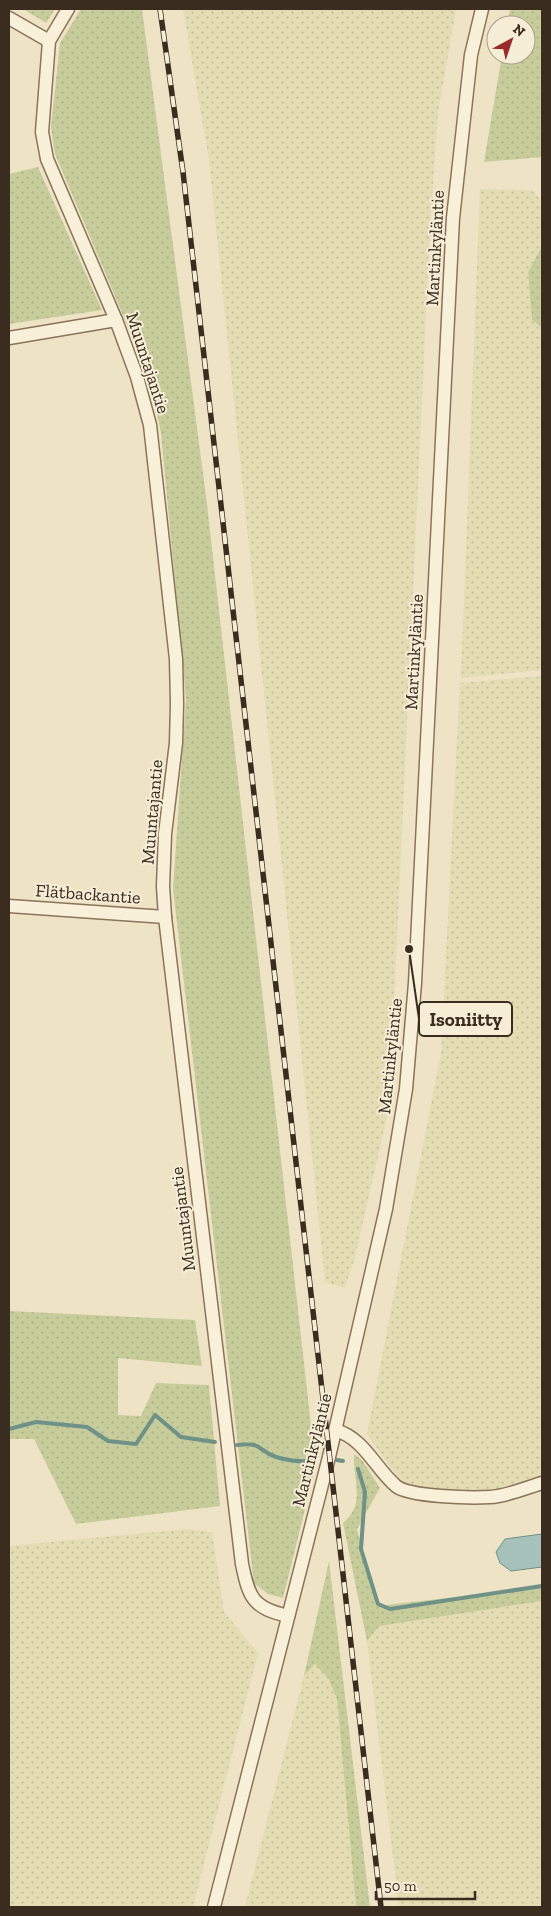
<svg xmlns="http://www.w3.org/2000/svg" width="551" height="1916" viewBox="0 0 551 1916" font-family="'Zilla Slab',serif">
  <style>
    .farmland { fill: url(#farmland-dots) }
    .grass { fill: url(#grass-dots) }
    .water { fill: #a7c2ba; stroke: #6e9188 }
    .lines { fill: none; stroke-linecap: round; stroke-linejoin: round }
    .stream { stroke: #6e9188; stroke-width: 4 }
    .minor-casing { stroke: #8a745b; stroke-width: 15 }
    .minor { stroke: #f9f0da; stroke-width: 12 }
    .rail-casing { stroke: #3a2c1f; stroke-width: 5.5 }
    .rail { stroke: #f6edd6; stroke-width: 4; stroke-dasharray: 11; stroke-linecap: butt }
    .labels { text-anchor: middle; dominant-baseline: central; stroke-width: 4; stroke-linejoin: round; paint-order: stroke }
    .street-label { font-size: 18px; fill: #3a2c1f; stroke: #f6edd6 }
    .leader { fill: none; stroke: #3a2c1f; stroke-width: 2 }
    .callout-dot { fill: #3a2c1f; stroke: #f6edd6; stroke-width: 2 }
    .callout { fill: #f6edd6; stroke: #3a2c1f; stroke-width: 2 }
    .callout-label { font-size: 19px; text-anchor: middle; font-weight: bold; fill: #3a2c1f }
  </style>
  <defs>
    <pattern id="farmland-dots" width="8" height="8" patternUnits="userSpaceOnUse" patternTransform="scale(1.25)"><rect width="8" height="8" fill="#e4dcb3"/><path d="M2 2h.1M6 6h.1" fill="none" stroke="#c4bd9a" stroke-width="1.8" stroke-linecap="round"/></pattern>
    <pattern id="grass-dots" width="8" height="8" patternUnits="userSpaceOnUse" patternTransform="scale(1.25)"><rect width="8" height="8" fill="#c7cd9a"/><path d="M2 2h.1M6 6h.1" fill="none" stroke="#acb084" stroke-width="1.8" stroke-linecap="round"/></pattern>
  </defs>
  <rect width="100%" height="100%" fill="#efe3c6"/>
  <!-- farmland -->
  <g class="farmland">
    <polygon points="183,9 456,9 438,113 430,227 395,982 386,1121 355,1257 345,1288 325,1282 209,160"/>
    <polygon points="480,189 532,190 542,201 542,246 528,272 532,320 542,328 542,670 461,678"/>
    <polygon points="542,676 542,1477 490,1491 413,1489 400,1481 367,1434 441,1053 460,683"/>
    <polygon points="187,1529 212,1532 224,1612 258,1653 193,1907 9,1907 9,1546"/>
    <polygon points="542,1601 542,1907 399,1907 367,1641 378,1626"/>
    <polygon points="315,1664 328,1678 337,1699 356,1907 245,1907 304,1676"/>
  </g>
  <!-- grass -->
  <g class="grass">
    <polygon points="23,9 55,9 46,23"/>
    <polygon points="81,9 142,9 207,504 311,1425 319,1453 283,1598 268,1594 254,1583 173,889 186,699 161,433 150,379 55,154 51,127 60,43"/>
    <polygon points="510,9 542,9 542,157 484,162 502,55 526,55 526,25 507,25"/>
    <polygon points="38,167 102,310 9,324 9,174"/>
    <polygon points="542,246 542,328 532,320 528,272"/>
    <polygon points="9,1311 195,1320 202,1366 118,1358 118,1415 141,1416 156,1383 209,1385 220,1506 76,1524 34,1439 9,1439"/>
    <path d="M354 1454 362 1460 380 1488 357 1529 377 1606 542 1587V1601L379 1626 367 1641 343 1523C367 1503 352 1480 354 1454Z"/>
    <polygon points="329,1561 370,1907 356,1907 337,1699 328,1678 315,1664 304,1676"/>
  </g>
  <!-- water -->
  <polygon class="water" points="542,1534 542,1567 511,1571 500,1563 496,1552 505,1539"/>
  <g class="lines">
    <!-- stream -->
    <g class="stream">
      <polyline points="9,1429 36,1422 87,1427 108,1441 136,1444 155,1415 181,1437 215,1442"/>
      <path d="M237 1445C264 1442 256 1450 276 1457 289 1461 302 1462 315 1461"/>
      <polyline points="337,1460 343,1461"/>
      <polyline points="358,1469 365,1492 361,1549 378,1604 390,1609 542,1586"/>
    </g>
    <!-- minor casing -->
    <g class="minor-casing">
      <g id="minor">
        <path d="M68 9 49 41 42 132 47 159 116 320 137 377 150 425 176 659 177 704 176 743 165 834 163 886 165 917 242 1564C249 1598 253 1608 288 1616"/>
        <polyline points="9,18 49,41"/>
        <polyline points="9,338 116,320"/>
        <polyline points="9,906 165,917"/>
        <path d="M335 1430C364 1438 375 1468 396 1486 409 1497 471 1498 490 1497 507 1496 526 1488 542 1483"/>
        <polyline points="214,1907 329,1457 386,1209 406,1089 415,983 453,218 471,55 482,9"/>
      </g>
    </g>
    <!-- minor -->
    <use href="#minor" class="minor"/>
    <!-- rail casing -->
    <g class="rail-casing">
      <polyline id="rail" points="160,9 183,172 381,1907"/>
    </g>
    <!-- rail -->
    <use href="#rail" class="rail"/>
  </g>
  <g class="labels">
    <!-- street labels -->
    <g class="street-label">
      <text transform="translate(435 248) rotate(-87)">Martinkyläntie</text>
      <text transform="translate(148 363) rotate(72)">Muuntajantie</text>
      <text transform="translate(414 652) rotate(-87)">Martinkyläntie</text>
      <text transform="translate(152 812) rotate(-85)">Muuntajantie</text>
      <text transform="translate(88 894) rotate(4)">Flätbackantie</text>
      <text transform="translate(390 1056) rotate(-84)">Martinkyläntie</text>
      <text transform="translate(183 1219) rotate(-97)">Muuntajantie</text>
      <text transform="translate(312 1450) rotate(-76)">Martinkyläntie</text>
    </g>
  </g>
  <!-- callouts -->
  <path class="leader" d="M409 949L419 1019"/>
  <circle class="callout-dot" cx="409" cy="949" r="5"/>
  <rect class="callout" x="419" y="1002" width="93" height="34" rx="5"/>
  <g class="callout-label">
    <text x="466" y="1026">Isoniitty</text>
  </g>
  <!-- border -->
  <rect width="551" height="1916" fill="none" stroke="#3a2c1f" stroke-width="20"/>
  <!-- north arrow -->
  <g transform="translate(511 40) rotate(40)"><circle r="24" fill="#f6edd6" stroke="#aba08d"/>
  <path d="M0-4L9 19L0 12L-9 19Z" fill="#992b2c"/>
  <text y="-8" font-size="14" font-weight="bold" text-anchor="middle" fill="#3a2c1f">N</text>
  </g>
  <!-- scale -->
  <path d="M376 1891v8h99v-8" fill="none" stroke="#3a2c1f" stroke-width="2.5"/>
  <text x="384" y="1891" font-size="15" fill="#3a2c1f" stroke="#f6edd6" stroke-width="4" paint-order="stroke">50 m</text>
</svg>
